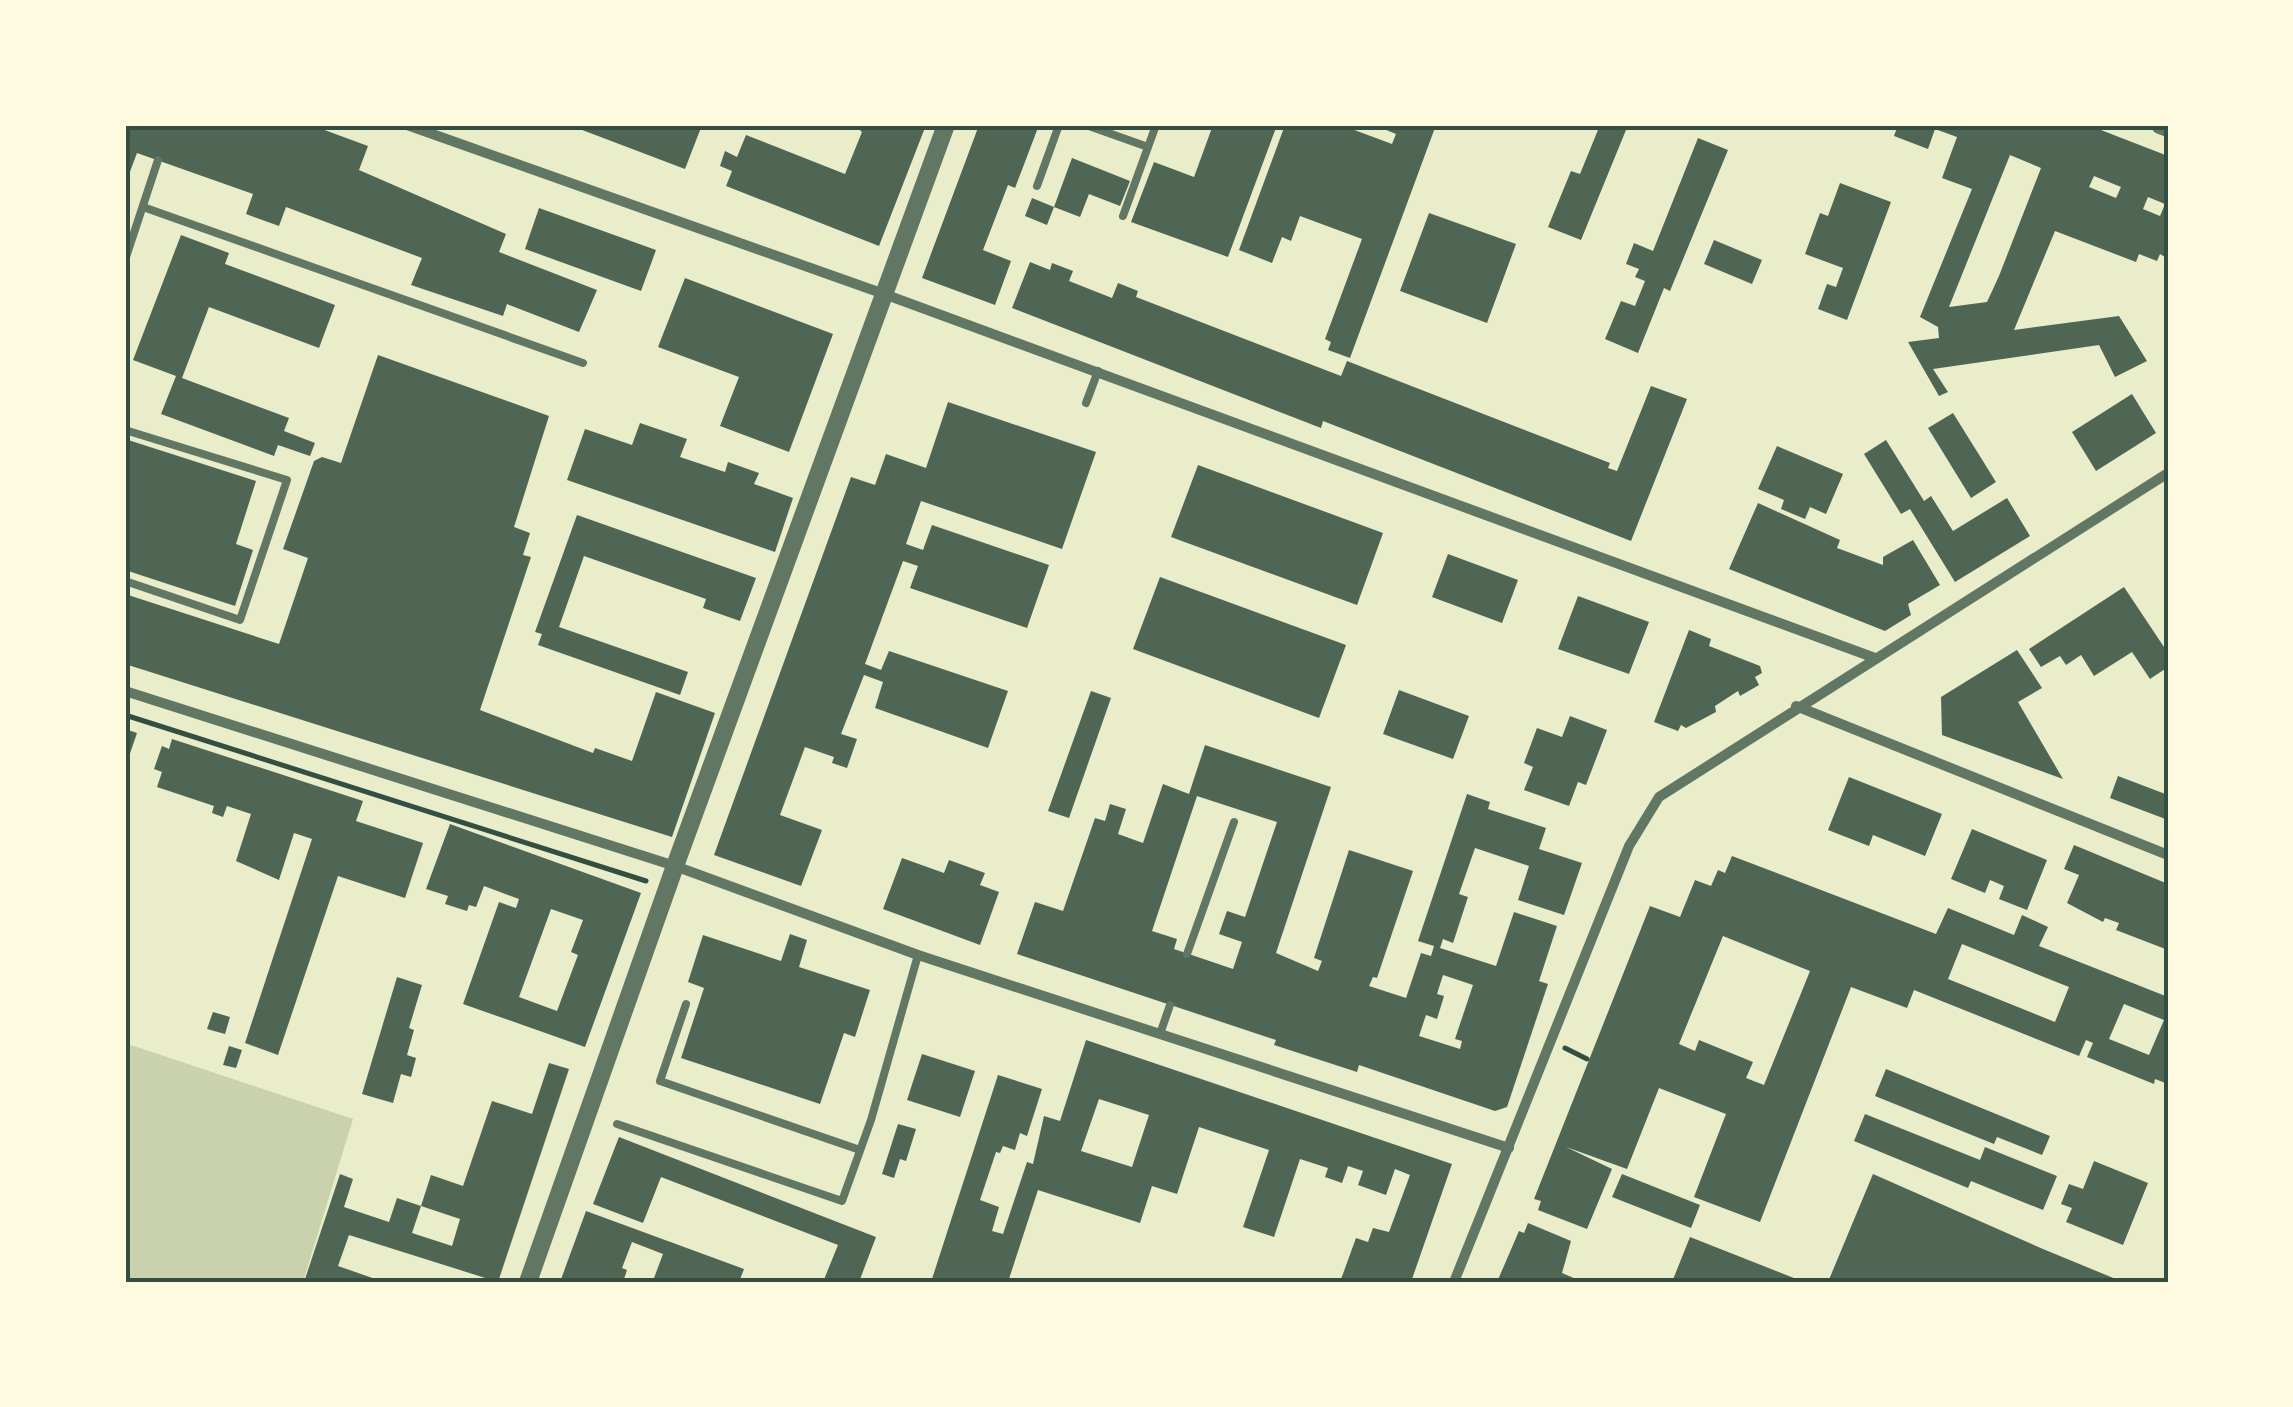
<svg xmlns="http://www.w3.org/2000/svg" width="2293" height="1407" viewBox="0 0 2293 1407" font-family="Raleway,sans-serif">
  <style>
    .green { fill: #cad2ad }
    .building { fill: #4f6655; fill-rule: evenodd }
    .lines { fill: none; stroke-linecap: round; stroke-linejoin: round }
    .path { stroke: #344e41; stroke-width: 5 }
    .service { stroke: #617663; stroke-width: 8 }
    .minor { stroke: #617663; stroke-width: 10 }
    .tertiary { stroke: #617663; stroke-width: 18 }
    .neatline { fill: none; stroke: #344e41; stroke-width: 4 }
  </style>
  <rect width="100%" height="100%" fill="#e9edc9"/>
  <!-- green -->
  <polygon class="green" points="125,1043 353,1119 303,1282 125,1282"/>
  <!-- building -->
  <g class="building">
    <polygon points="125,125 311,125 368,146 359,170 506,234 499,252 597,290 579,332 507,304 503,316 411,285 422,258 286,207 279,226 246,214 253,194 137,153 125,185"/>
    <polygon points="569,125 702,125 685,169"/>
    <polygon points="854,125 926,125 879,246 726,186 732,171 720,166 725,151 737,157 746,135 845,174 862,132"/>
    <polygon points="979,125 1039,125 1015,188 1008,185 983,250 1011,261 995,305 922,278"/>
    <polygon points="1213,125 1277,125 1228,257 1131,222 1154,162 1194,177"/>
    <polygon points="1285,125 1341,125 1392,144 1396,134 1374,125 1436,125 1350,358 1328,350 1331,342 1325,339 1362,239 1300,216 1291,241 1282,237 1272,263 1239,250"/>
    <polygon points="1600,125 1628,125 1581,240 1548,227 1571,171 1580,174"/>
    <path d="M1898 125H2088L2168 156V259L2160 254 2157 261 2139 254 2136 262 2055 231 2014 330 2119 316 2147 361 2115 377 2099 345 1933 369 1948 392 1939 396 1908 342 1939 338 1938 327 1920 317 1972 189 1942 178 1957 137 1935 129 1928 149 1894 136ZM2010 155 2041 168 1999 276 1987 302 1949 307ZM2094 176 2121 187 2116 198 2089 187ZM2148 197 2165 204 2160 216 2143 209Z"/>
    <polygon points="1698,138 1728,150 1670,291 1664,288 1638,353 1605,339 1621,301 1635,306 1645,281 1635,277 1639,269 1626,264 1634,243 1653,251"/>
    <polygon points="1072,158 1130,181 1120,206 1089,194 1080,217 1054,207 1047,225 1025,216 1032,198 1054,207"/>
    <polygon points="1840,183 1891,202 1847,320 1818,309 1827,284 1836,287 1843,268 1805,254 1820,213 1828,216"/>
    <polygon points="539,208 656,250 641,291 525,249"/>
    <polygon points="1429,213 1516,244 1487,323 1400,291"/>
    <polygon points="181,235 229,253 225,264 335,305 319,348 209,307 182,378 289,418 284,431 315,443 310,456 278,445 274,456 161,414 176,376 133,360"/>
    <polygon points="1714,240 1762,260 1752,284 1704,264"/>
    <polygon points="1030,262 1050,270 1052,263 1073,271 1069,281 1112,298 1118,283 1138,291 1136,297 1341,376 1347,361 1610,463 1608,468 1617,471 1651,386 1687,399 1631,541 1323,421 1321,428 1012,308"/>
    <polygon points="685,278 833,334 789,452 720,426 739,377 658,347"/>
    <polygon points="378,355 549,416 514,527 530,533 523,555 531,557 480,710 593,753 595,748 632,761 656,692 715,713 672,837 125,664 125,594 279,644 308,558 283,549 314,461 322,457 341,463"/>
    <polygon points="2132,394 2156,433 2096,471 2072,432"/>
    <polygon points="948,402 1096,452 1062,549 921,501 906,544 923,550 932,525 1049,565 1027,628 910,588 918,566 903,561 865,664 881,670 889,651 1008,691 988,748 875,708 883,682 864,675 841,734 857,739 847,768 832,763 834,757 805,747 780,815 822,830 801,886 714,855 851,477 875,485 886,454 926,468"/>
    <polygon points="1953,413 1996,482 1971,498 1928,428"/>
    <polygon points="640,423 687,439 680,457 725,472 728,462 759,473 754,484 793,498 775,552 567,480 585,429 632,445"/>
    <polygon points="125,439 256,481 236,544 253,550 235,606 125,570"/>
    <polygon points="1886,440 1924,501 1931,496 1953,531 2007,498 2030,536 1955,582 1910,509 1901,514 1864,454"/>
    <polygon points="1777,446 1843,474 1826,514 1810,507 1805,519 1781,509 1784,500 1758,489"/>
    <polygon points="1198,465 1383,533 1357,605 1171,537"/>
    <polygon points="1758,503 1840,540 1837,548 1883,565 1883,557 1913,540 1940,585 1908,604 1911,615 1885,631 1729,569"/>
    <polygon points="577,515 756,578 740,621 703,608 706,599 584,556 559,627 688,672 680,695 538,645 542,634 535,632"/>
    <polygon points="1448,554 1518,580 1502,623 1432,597"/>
    <polygon points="1160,577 1346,645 1319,718 1133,649"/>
    <polygon points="2124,587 2168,653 2168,667 2150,679 2132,652 2094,676 2081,655 2066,665 2060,656 2041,667 2029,649"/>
    <polygon points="1578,596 1649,622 1629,674 1558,649"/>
    <polygon points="1689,630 1711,639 1709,646 1760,666 1762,673 1755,677 1759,685 1740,696 1738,691 1715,706 1716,712 1686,728 1681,725 1678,731 1654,722"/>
    <polygon points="2017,650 2042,688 2018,702 2063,779 1942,735 1941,697"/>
    <polygon points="1399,690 1469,716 1453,759 1383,734"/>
    <polygon points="1091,691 1111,698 1069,818 1048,811"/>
    <polygon points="1570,716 1607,730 1586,785 1578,782 1569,806 1524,790 1533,767 1524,763 1537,728 1562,737"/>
    <polygon points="125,729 137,733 126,765 125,765"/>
    <polygon points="172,739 363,801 356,821 423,843 405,898 338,876 278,1055 245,1043 312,839 294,833 279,880 236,861 251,814 227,806 223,817 212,813 214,806 157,787 162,772 154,769 162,746 169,749"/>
    <path d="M1205 745 1331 787 1276 953 1318 971 1322 961 1314 958 1349 850 1413 871 1377 978 1373 977 1369 986 1406 998 1421 953 1431 956 1434 946 1418 941 1467 794 1490 802 1488 809 1546 828 1539 849 1582 863 1564 915 1518 900 1529 866 1475 848 1459 894 1468 897 1453 943 1443 939 1440 948 1496 966 1514 912 1557 926 1539 981 1548 984 1507 1107 1495 1111 1359 1065 1357 1072 1274 1045 1276 1040 1017 954 1035 902 1063 911 1095 818 1105 821 1110 804 1126 809 1118 834 1143 843 1163 784 1189 794ZM1197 796 1277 822 1245 917 1227 911 1219 934 1242 942 1233 969 1174 949 1177 939 1152 931ZM1443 975 1473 985 1455 1039 1462 1041 1460 1049 1419 1036 1426 1015 1437 1019 1444 996 1437 994Z"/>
    <polygon points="2118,776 2168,795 2168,820 2110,798"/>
    <polygon points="1849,777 1942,814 1925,856 1873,835 1869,846 1828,830"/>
    <path d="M450 824 641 893 585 1047 463 1004 499 902 516 908 519 899 484 886 476 907 469 905 467 911 445 904 448 896 426 889ZM551 909 583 920 571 952 578 955 557 1011 519 997Z"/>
    <polygon points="1972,829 2047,860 2027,910 1999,899 2004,886 1990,880 1985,893 1951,879"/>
    <polygon points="2074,845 2168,884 2168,950 2116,930 2119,923 2105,918 2103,922 2067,903 2079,875 2064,869"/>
    <path d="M1732 856 1936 934 1948 908 2014 935 2022 915 2048 927 2039 946 2168 997V1084L2155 1079 2154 1084 2087 1057 2093 1043 2086 1040 2079 1056 1914 990 1907 1008 1851 987 1760 1222 1694 1197 1726 1114 1659 1088 1627 1169 1566 1147 1612 1169 1587 1229 1538 1210 1541 1201 1534 1199 1650 906 1680 917 1695 880 1711 886 1718 870 1725 873ZM1723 936 1810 971 1764 1085 1746 1078 1753 1062 1699 1040 1695 1051 1679 1044ZM1962 944 2069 987 2055 1022 1948 979ZM2124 1004 2164 1020 2149 1055 2109 1039Z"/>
    <polygon points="902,858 944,873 949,860 985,873 980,885 999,892 980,945 883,909"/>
    <polygon points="790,934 807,940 799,967 870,990 855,1037 844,1033 820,1104 681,1058 704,988 688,982 703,935 781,961"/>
    <polygon points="397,977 422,985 409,1028 414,1030 407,1055 416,1058 411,1077 401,1074 393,1103 362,1094"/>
    <polygon points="213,1012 230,1017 225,1034 207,1029"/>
    <path d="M1086 1040 1452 1164 1411 1282H1340L1356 1238 1368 1242 1373 1228 1389 1232 1410 1175 1395 1169 1386 1195 1358 1185 1363 1171 1348 1166 1342 1183 1325 1177 1328 1168 1300 1159 1274 1237 1243 1227 1269 1150 1199 1127 1177 1194 1152 1186 1140 1223 1038 1190 1008 1282H931L998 1075 1042 1089 1027 1136 1020 1133 1015 1150 1003 1146 1000 1153 996 1152 980 1200 999 1207 992 1231 1003 1234 1027 1162 1033 1164 1044 1116 1060 1121ZM1099 1099 1149 1115 1132 1167 1081 1151Z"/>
    <polygon points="229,1046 242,1050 236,1068 223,1065"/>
    <polygon points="922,1054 975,1071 960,1117 907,1100"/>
    <path d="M549 1063 569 1069 498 1282 349 1235 338 1266 384 1282 305 1279 340 1174 353 1179 344 1207 389 1222 397 1198 421 1206 431 1175 463 1186 492 1101 532 1114ZM421 1206 460 1219 452 1246 412 1233Z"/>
    <polygon points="1886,1069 2050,1136 2042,1155 1997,1137 1994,1144 1875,1096"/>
    <polygon points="1865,1114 1980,1160 1985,1147 2057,1176 2043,1210 1971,1181 1968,1188 1854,1141"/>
    <polygon points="898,1124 916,1129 906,1161 900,1159 894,1178 882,1174"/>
    <polygon points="619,1137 876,1237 859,1282 823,1282 838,1245 661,1177 643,1223 593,1204"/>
    <polygon points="2094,1161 2148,1183 2123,1245 2066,1222 2072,1208 2061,1204 2069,1184 2083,1189"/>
    <polygon points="1622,1174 1700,1205 1691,1228 1612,1197"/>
    <polygon points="1873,1174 2043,1249 2123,1282 1828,1282"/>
    <polygon points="586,1211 744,1269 739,1282 654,1278 663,1254 632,1242 622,1268 627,1270 623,1282 560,1282"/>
    <polygon points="1528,1223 1571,1241 1562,1273 1583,1282 1497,1282 1519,1231 1524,1233"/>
    <polygon points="1690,1237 1804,1282 1672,1282"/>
  </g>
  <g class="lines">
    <!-- path -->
    <g class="path">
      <polyline points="125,715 646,881"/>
      <polyline points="1565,1048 1587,1059"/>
    </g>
    <!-- service -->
    <g class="service">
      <polyline points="1086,125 1148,147"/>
      <polyline points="1037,186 1059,125"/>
      <polyline points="143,207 583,363"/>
      <polyline points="1123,216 1156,125"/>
      <polyline points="125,260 158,160"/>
      <polyline points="1086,403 1098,371"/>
      <polyline points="125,430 287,480 240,620 125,581"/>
      <polyline points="1187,954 1234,822"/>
      <polyline points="686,1004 660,1081 860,1150"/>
      <polyline points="1160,1034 1170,1005"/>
      <polyline points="617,1124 842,1201 871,1120 918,955"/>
    </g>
    <!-- minor -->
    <g class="minor">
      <polyline points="407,125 884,294 1875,658"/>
      <polyline points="125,691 675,866 918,955 1509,1148"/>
      <polyline points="1796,706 2168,855"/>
      <polyline points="1454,1282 1629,846 1659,797 2168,473"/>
    </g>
    <!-- tertiary -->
    <g class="tertiary">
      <polyline points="2160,125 2168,128"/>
      <polyline points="528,1282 675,866 946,125"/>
    </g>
  </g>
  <!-- border -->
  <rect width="2293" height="1407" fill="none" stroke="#fefae0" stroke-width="255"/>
  <rect x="128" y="128" width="2038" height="1152" class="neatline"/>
</svg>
